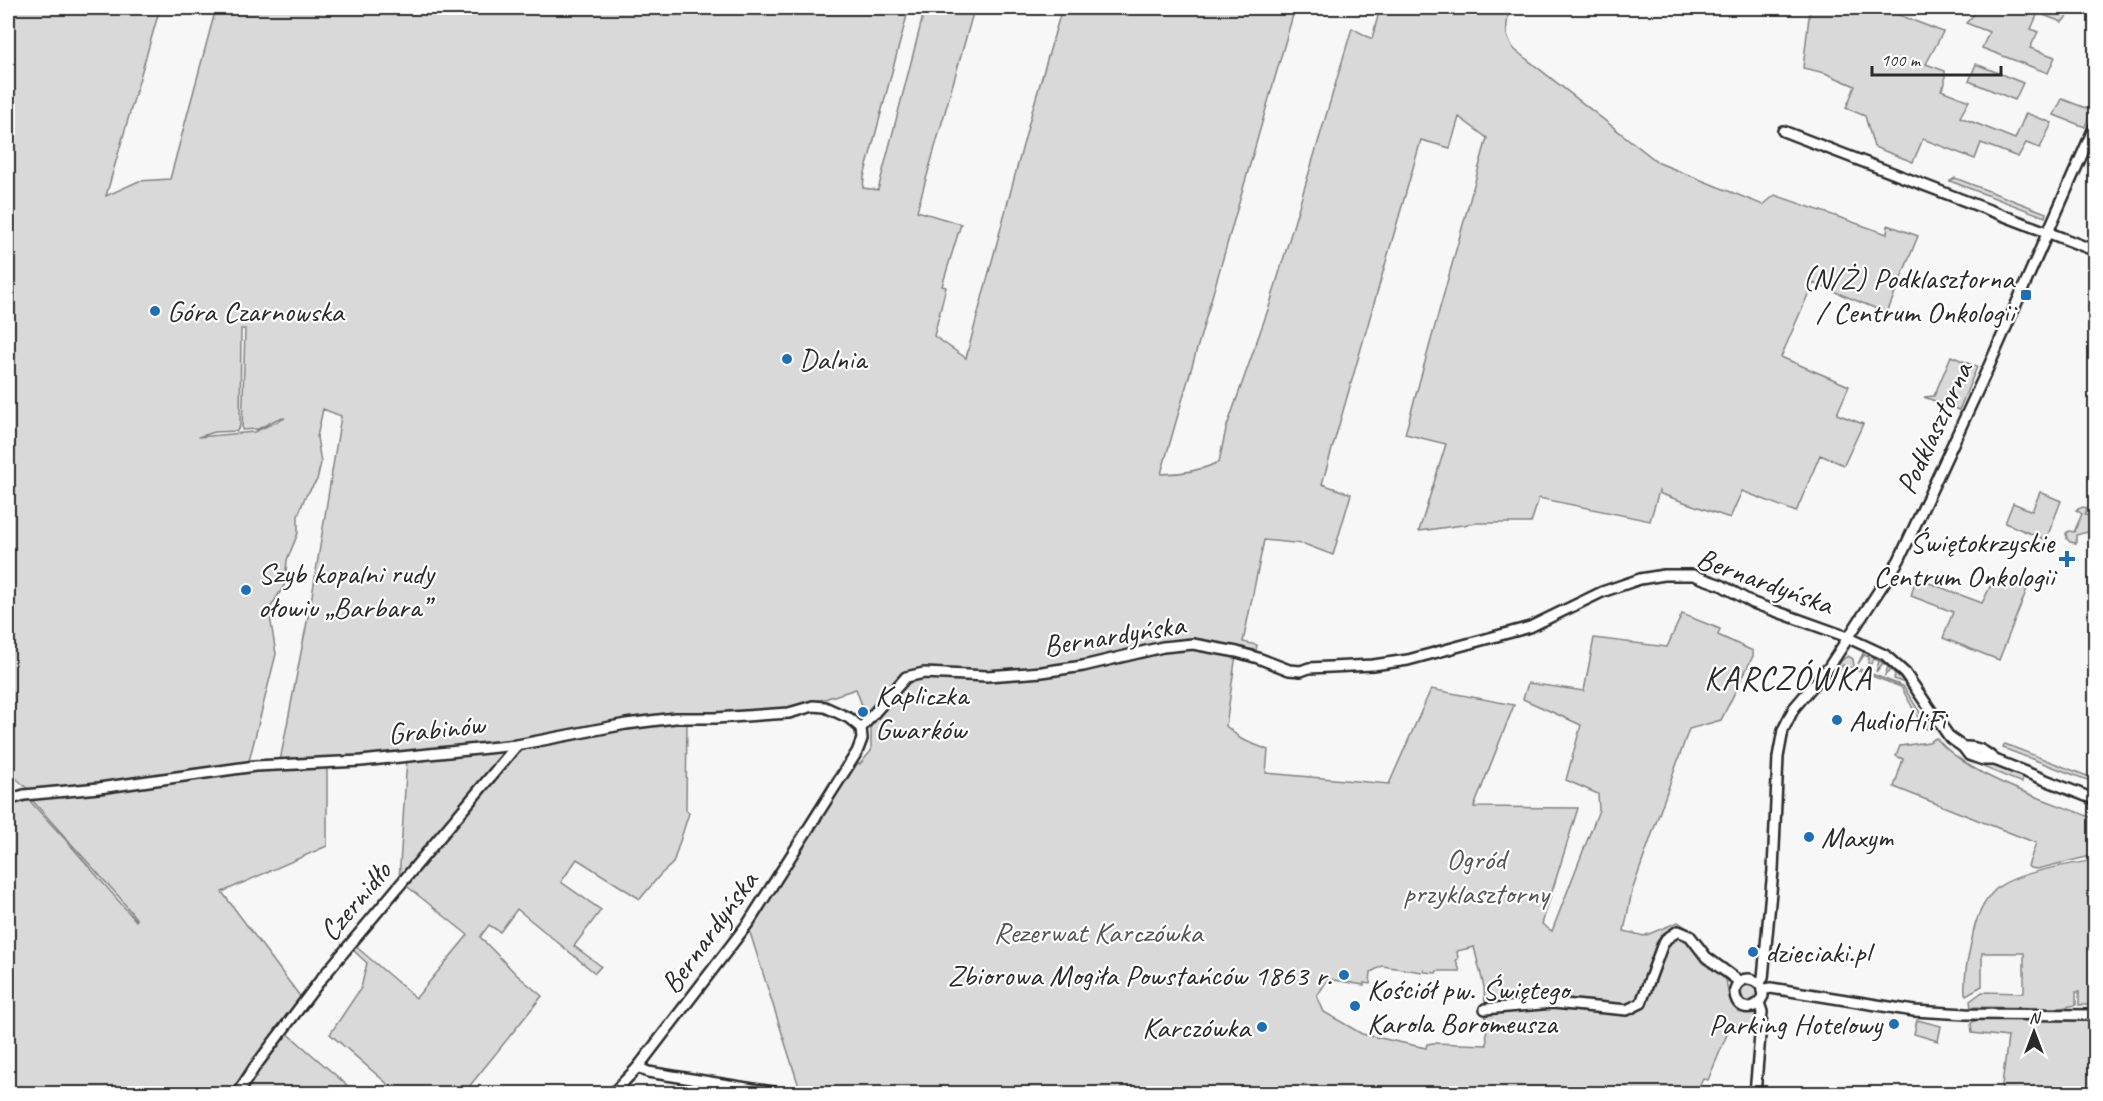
<svg xmlns="http://www.w3.org/2000/svg" width="2103" height="1101" viewBox="0 0 2103 1101" font-family="Caveat,sans-serif">
  <style>
    .green { fill: #d9d9d9; stroke: #828282; stroke-width: 1.5; fill-rule: evenodd }
    .lines { fill: none; stroke-linecap: round; stroke-linejoin: round }
    .minor-casing { stroke: #2b2b2b; stroke-width: 14 }
    .minor { stroke: #fff; stroke-width: 9 }
    .poi-dot { fill: #1f6fb2; stroke: #fff; stroke-width: 2 }
    .labels { text-anchor: middle; dominant-baseline: central; stroke-width: 4.5; stroke-linejoin: round; paint-order: stroke }
    .poi-label { font-size: 30px; fill: #2b2b2b; stroke: #fff; text-anchor: start }
    .street-label { font-size: 30px; fill: #2b2b2b; stroke: #fff }
    .park-label { font-size: 30px; fill: #565656; stroke: #fff }
    .quarter-label { font-size: 33px; letter-spacing: 1.5px; fill: #2b2b2b; stroke: #fff }
  </style>
  <rect width="100%" height="100%" fill="#f7f7f7"/>
  <filter id="ink" filterUnits="userSpaceOnUse"><feTurbulence type="fractalNoise" baseFrequency=".0167" numOctaves="2"/><feDisplacementMap in="SourceGraphic" scale="12" xChannelSelector="R" yChannelSelector="G"/><feConvolveMatrix kernelMatrix="1 2 1 2 8 2 1 2 1" color-interpolation-filters="sRGB"/></filter>
  <g filter="url(#ink)">
    <!-- green -->
    <g class="green">
      <path d="M8 8H160L106 196 139 181 170 179 216 8H909L864 177 863 188 878 190 925 8H967L973 13 917 211 961 224 942 286 946 287 934 336 966 358 1033 108 1062 8H1295L1161 474C1182 474 1200 471 1219 462L1226 429 1270 304 1352 28 1372 39 1380 8H1515L1514 11H1509C1506 27 1504 37 1515 50L1659 163 1763 205 1775 195 1887 234 1888 225 1918 236 1887 313 1813 283 1781 357 1849 386 1837 414 1863 424 1844 465 1820 455 1796 512 1742 491 1730 518 1661 494 1659 491 1650 521 1539 498 1531 523H1477L1419 531 1446 444 1405 434 1487 138 1459 117 1450 148 1421 140 1322 484 1351 494 1333 555 1304 544 1264 540 1243 642 1257 645 1256 650 1211 643 1134 651 1078 662 1008 671 991 678 1192 646 1236 654 1226 726 1241 739 1268 750 1266 773 1389 784 1431 689 1514 705 1474 807 1578 808 1542 924 1552 931 1599 810 1598 794 1566 780 1581 725 1523 699 1528 683 1584 691 1594 638 1667 647 1682 614 1720 629 1718 635 1753 651V656L1721 720 1689 729 1632 891 1624 931 1644 936 1678 922 1689 929 1688 931 1675 935 1685 936 1699 957 1726 978C1728 1002 1732 1012 1757 1014V1027L1731 1025 1708 1080 1703 1079 1696 1093H801L746 920 842 762 860 764 871 751V730L856 689 790 710 718 715 511 743 385 756 280 761 312 596 341 416 323 409 317 437 321 463 317 480 305 497 298 516V533L287 560 285 584 269 610 276 654 247 769 327 765V846L222 892 302 999 233 1093H8V803L26 797 65 839 136 921 137 920 120 898 30 798V791L8 771ZM241 329H245L242 430 258 429 277 419 285 418 254 432 198 437 215 432 237 431 240 426ZM1474 947 1484 987 1487 1045 1433 1043 1427 1044 1426 1048 1362 1034 1324 1012 1317 996 1328 979 1364 985V983L1370 984 1371 972 1382 966 1422 972 1424 970 1425 972 1436 973 1437 971H1460L1456 960 1458 959 1457 951Z"/>
      <polygon points="1810,8 1881,8 1943,32 1926,64 1945,71 1945,84 1941,90 1969,101 1960,117 2015,139 2026,113 2052,123 2040,148 2026,143 2018,157 1981,143 1975,159 1923,139 1913,162 1874,147 1865,116 1846,108 1855,86 1825,73 1803,68"/>
      <polygon points="1977,8 2075,8 2062,22 2038,13 2031,29 2038,32 2030,48 2055,57 2048,73 1982,48 1989,32 1966,23 1979,9"/>
      <polygon points="1976,64 2023,83 2015,100 1969,81"/>
      <polygon points="2062,99 2091,110 2085,127 2054,115"/>
      <polygon points="1955,178 2046,213 2045,217 1950,181"/>
      <polygon points="1951,356 1977,367 1959,410 1924,397 1934,396"/>
      <polygon points="2040,492 2061,501 2046,540 2005,523 2013,503 2032,511"/>
      <polygon points="2083,507 2087,508 2085,515 2095,518 2095,530 2076,535 2076,543 2070,542 2067,539 2066,533 2069,531 2074,532 2082,514 2076,510"/>
      <polygon points="1995,577 2027,589 1999,660 1943,638 1953,612 1911,596 1916,578 1982,603"/>
      <polygon points="1864,651 1891,668 1905,683 1894,679 1895,674 1891,670 1885,675 1888,667 1883,663 1876,672 1879,661 1874,659 1867,669 1869,657 1864,655 1858,664"/>
      <polygon points="1848,656 1853,659 1854,667 1903,686 1931,730 1924,728 1901,687 1843,665 1826,688 1823,686 1843,659"/>
      <polygon points="687,720 686,810 689,813 673,863 660,875 640,899 577,859 561,882 601,910 574,946 601,966 595,973 517,909 500,932 489,925 480,937 517,975 542,996 464,1093 398,1093 330,1034 361,988 367,963 353,950 315,993 354,945 416,998 468,935 404,884 518,748 596,732"/>
      <path d="M1936 738C1971 779 2046 799 2095 819V855L2037 869 2030 868 2028 866 2036 843 1894 787 1903 759 1896 756 1900 746 1929 742Z"/>
      <polygon points="2005,744 2095,779 2095,783 2003,748"/>
      <polygon points="508,750 399,880 407,759"/>
      <polygon points="1981,762 2022,776 2022,783 1983,767"/>
      <path d="M2095 860V1005H2079V992H2076V1005L2061 1008 1971 1007 1970 1001 1982 992 2024 993V953H1982V986L1966 995 1965 993C1964 974 1968 957 1972 939 1975 921 1982 903 1995 890 2012 873 2071 864 2095 860Z"/>
      <circle cx="1749" cy="993" r="10"/>
      <polygon points="1978,1019 2095,1020 2095,1093 2001,1093 2008,1037 1972,1033 1971,1023"/>
      <polygon points="1917,1020 1941,1026 1938,1041 1914,1034"/>
      <polygon points="286,1032 356,1093 238,1094"/>
    </g>
    <g class="lines">
      <!-- minor casing -->
      <g class="minor-casing">
        <g id="minor">
          <polyline points="1783,131 2096,251"/>
          <path d="M1963 747C1977 746 1985 751 1995 760"/>
          <polyline points="8,800 24,795 99,788 255,766 361,761 517,745 626,724 675,718 716,718 789,713 813,706 825,707 849,718 861,728"/>
          <polyline points="1759,983 1763,978 1773,870 1778,757 1783,730 1794,708 1829,667 1899,560 1988,368 2096,123"/>
          <polyline points="1762,990 1771,988 1914,1011 1966,1014 2096,1015"/>
          <path d="M1759 1003C1734 1021 1725 978 1749 979 1756 980 1758 983 1762 987"/>
          <polyline points="1485,1009 1553,1003 1627,1010 1641,1003 1662,946 1666,939 1678,931 1690,936 1706,957 1740,982"/>
          <polyline points="638,1067 648,1072 785,1094"/>
          <polyline points="237,1094 254,1068 322,978 517,745"/>
          <polyline points="612,1094 638,1067 749,922 857,752 862,739 861,728 906,677 924,673 987,676 1042,672 1083,666 1163,647 1193,644 1237,652 1258,658 1289,670 1301,671 1309,668 1373,665 1408,660 1530,627 1602,592 1640,579 1664,575 1693,575 1721,585 1753,603 1842,635 1885,655 1905,673 1950,738 1963,747 1969,755 1983,760 1995,760 2096,800"/>
          <polyline points="1755,1094 1762,1012 1759,1003 1763,996 1762,990"/>
        </g>
      </g>
      <!-- minor -->
      <use href="#minor" class="minor"/>
    </g>
  </g>
  <!-- markers -->
  <g class="poi-dot">
    <rect x="2020" y="289" width="12" height="12" rx="3"/>
    <circle cx="155" cy="311" r="6"/>
    <circle cx="787" cy="359" r="6"/>
    <path d="M2064 550h6v6h6v6h-6v6h-6v-6h-6v-6h6z"/>
    <circle cx="246" cy="590" r="6"/>
    <circle cx="863" cy="712" r="6"/>
    <circle cx="1837" cy="720" r="6"/>
    <circle cx="1809" cy="837" r="6"/>
    <circle cx="1753" cy="952" r="6"/>
    <circle cx="1344" cy="975" r="6"/>
    <circle cx="1355" cy="1006" r="6"/>
    <circle cx="1894" cy="1024" r="6"/>
    <circle cx="1262" cy="1027" r="6"/>
  </g>
  <g class="labels">
    <!-- poi labels -->
    <g class="poi-label">
      <text x="2014" y="278" text-anchor="end">(N/Ż) Podklasztorna<tspan x="2014" dy="34">/ Centrum Onkologii</tspan></text>
      <text x="167" y="311">Góra Czarnowska</text>
      <text x="799" y="359">Dalnia</text>
      <text x="2054" y="542" text-anchor="end">Świętokrzyskie<tspan x="2054" dy="34">Centrum Onkologii</tspan></text>
      <text x="258" y="573">Szyb kopalni rudy<tspan x="258" dy="34">ołowiu „Barbara”</tspan></text>
      <text x="875" y="695">Kapliczka<tspan x="875" dy="34">Gwarków</tspan></text>
      <text x="1849" y="720">AudioHiFi</text>
      <text x="1821" y="837">Maxym</text>
      <text x="1765" y="952">dzieciaki.pl</text>
      <text x="1332" y="975" text-anchor="end">Zbiorowa Mogiła Powstańców 1863 r.</text>
      <text x="1367" y="989">Kościół pw. Świętego<tspan x="1367" dy="34">Karola Boromeusza</tspan></text>
      <text x="1882" y="1024" text-anchor="end">Parking Hotelowy</text>
      <text x="1250" y="1027" text-anchor="end">Karczówka</text>
    </g>
    <!-- street labels -->
    <g class="street-label">
      <text transform="translate(1934 428) rotate(-65)">Podklasztorna</text>
      <text transform="translate(1765 581) rotate(20)">Bernardyńska</text>
      <text transform="translate(1114 635) rotate(-9)">Bernardyńska</text>
      <text transform="translate(436 729) rotate(-6)">Grabinów</text>
      <text transform="translate(355 901) rotate(-50)">Czernidło</text>
      <text transform="translate(709 932) rotate(-54)">Bernardyńska</text>
    </g>
    <!-- park labels -->
    <g class="park-label">
      <text x="1476" y="859">Ogród<tspan x="1476" dy="34">przyklasztorny</tspan></text>
      <text x="1098" y="932">Rezerwat Karczówka</text>
    </g>
    <!-- quarter labels -->
    <g class="quarter-label">
      <text x="1788" y="678">KARCZÓWKA</text>
    </g>
  </g>
  <!-- margin -->
  <rect width="2103" height="1101" fill="none" stroke="#fff" stroke-width="30"/>
  <rect x="15" y="15" width="2073" height="1071" fill="none" stroke="#2b2b2b" stroke-width="2" filter="url(#ink)"/>
  <!-- north arrow -->
  <g transform="translate(2034 1032)" stroke="#ffffff" stroke-width="4.5" paint-order="stroke">
  <path d="M0-4.5L10 22L0 15L-10 22Z" fill="#2b2b2b"/>
  <text y="-9" font-size="16" font-weight="bold" text-anchor="middle" fill="#2b2b2b">N</text>
  </g>
  <!-- scale -->
  <path d="M1872 66v9h129v-9" fill="none" stroke="#2b2b2b" stroke-width="3"/>
  <text x="1881" y="66" font-size="18" fill="#2b2b2b" stroke="#ffffff" stroke-width="4.5" paint-order="stroke">100 m</text>
</svg>
